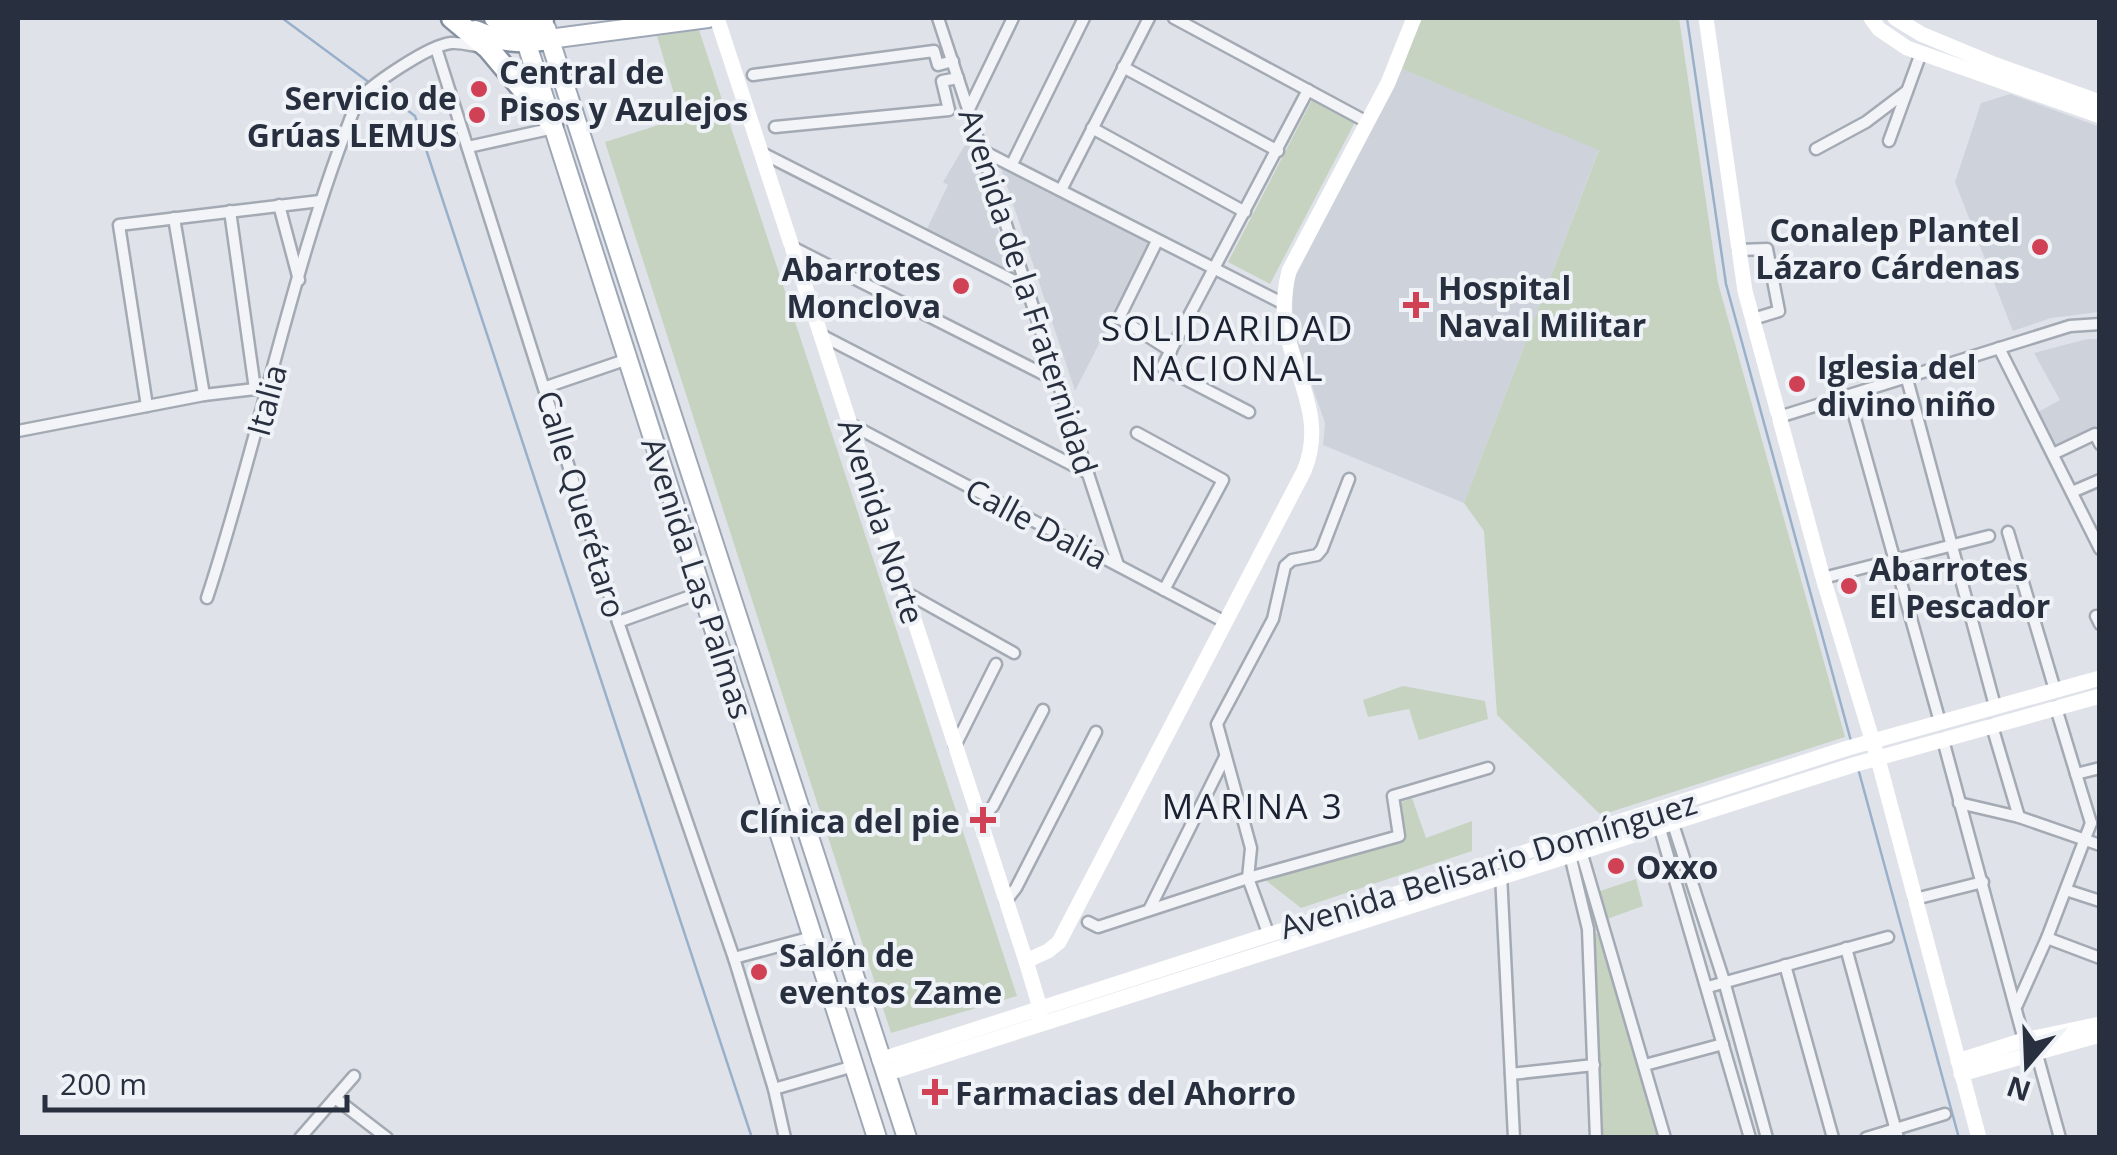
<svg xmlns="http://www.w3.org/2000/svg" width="2117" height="1155" viewBox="0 0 2117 1155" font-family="'Open Sans',sans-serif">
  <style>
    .built { fill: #cdd2db }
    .green { fill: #c5d3c0 }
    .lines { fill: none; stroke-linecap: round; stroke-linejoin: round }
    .stream { stroke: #99b0ca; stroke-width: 2.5 }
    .street-casing { stroke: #a4aab3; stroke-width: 15 }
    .primary-casing { stroke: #9ea7b5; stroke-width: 22 }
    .highway-casing { stroke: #8690a0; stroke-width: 25 }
    .street { stroke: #f2f4f7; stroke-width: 10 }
    .secondary { stroke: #fff; stroke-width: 15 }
    .primary { stroke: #fff; stroke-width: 18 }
    .highway { stroke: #fff; stroke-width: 20 }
    .poi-dot { fill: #d14155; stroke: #eff2f6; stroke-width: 4 }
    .labels { text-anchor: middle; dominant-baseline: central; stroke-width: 8; stroke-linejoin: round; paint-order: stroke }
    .poi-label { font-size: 32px; font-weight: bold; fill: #283040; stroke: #eff2f6; text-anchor: start }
    .street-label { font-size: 32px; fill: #283040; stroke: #eff2f6 }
    .neighbourhood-label { font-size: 35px; letter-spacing: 2.5px; fill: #1a2131; stroke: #eff2f6 }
  </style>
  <rect width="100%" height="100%" fill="#dfe3e9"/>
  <!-- built -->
  <g class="built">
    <polygon points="1402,69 1599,149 1464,503 1323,445 1325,423 1292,329 1293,281"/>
    <polygon points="2010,94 2100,127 2099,312 2051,318 2013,331 1955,182 1981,103"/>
    <polygon points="968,140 1011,269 1006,273 926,231 948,185 943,182"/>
    <polygon points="1000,165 1151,242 1075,391 1027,246"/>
    <polygon points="2087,339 2099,339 2099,429 2056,449 2038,412 2060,400 2034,353"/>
  </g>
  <!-- green -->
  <g class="green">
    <polygon points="1421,18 1679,18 1718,283 1845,737 1601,815 1497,715 1484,531 1464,503 1599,150 1402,69"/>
    <polygon points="699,30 1017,996 891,1033 605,142 681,118 657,36"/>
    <polygon points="1312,100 1355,122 1270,284 1228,262"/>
    <polygon points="1403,686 1485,701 1488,719 1419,740 1409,709 1368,717 1363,700"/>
    <polygon points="1412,798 1426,838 1472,821 1472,851 1301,908 1264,879 1402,840 1402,802"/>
    <polygon points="1636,879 1643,906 1607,919 1600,891"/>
    <polygon points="1596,933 1600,936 1658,1137 1602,1137 1591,938"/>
  </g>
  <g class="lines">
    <!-- stream -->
    <g class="stream">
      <polyline points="282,18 370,83"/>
      <polyline points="1687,18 1726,284 1851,741"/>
      <polyline points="377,87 415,116 752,1138"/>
      <polyline points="1859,772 1959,1138"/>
    </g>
    <!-- street casing -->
    <g class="street-casing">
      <g id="street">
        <polyline points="938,18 1118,565"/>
        <polyline points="1174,18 1367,122"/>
        <polyline points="436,48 618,622 734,958 812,937"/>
        <polyline points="1123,67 1278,151"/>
        <polyline points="753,75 934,51 938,65 953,61"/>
        <polyline points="969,109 1013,18"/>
        <polyline points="775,127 949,110 942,81 958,78"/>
        <polyline points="1092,128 1245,212"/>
        <polyline points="1889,141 1921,53"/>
        <polyline points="468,147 554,128"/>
        <polyline points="1816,149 1866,122 1907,91"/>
        <polyline points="983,151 1284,304"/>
        <polyline points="762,153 1030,289"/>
        <polyline points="1012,164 1084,18"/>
        <polyline points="1061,190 1149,18"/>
        <polyline points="279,205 299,280"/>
        <polyline points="230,211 255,389"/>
        <polyline points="174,218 204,395"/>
        <polyline points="1157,241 1119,318 1171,351"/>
        <polyline points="792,247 1059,382"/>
        <polyline points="1739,250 1767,249 1779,311 1753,319"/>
        <polyline points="821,335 1088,473"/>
        <polyline points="1999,348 2100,549"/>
        <polyline points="1907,379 1995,706"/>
        <polyline points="546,387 628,359"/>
        <polyline points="1849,397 1940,722"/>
        <polyline points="147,406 119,225 320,201"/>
        <polyline points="1249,412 1162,367 1308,90"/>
        <polyline points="1779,417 2070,326 2100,324"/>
        <polyline points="850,424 1225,622"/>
        <polyline points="18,431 204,395 255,389 267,393"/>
        <polyline points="1137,433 1223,480 1164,590"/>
        <polyline points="2053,454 2095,434 2100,444"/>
        <polyline points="2072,492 2100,480"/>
        <polyline points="2008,532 2055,690"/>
        <polyline points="1823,578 1989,536"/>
        <polyline points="907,593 1014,653"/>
        <path d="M207 598C261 434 292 263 357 102 369 85 430 45 451 43 461 42 473 46 483 47"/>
        <polyline points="2100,616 2096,616 2100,624"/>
        <polyline points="618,622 702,592"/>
        <polyline points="2056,708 2091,823"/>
        <polyline points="1992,726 2019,817"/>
        <polyline points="1943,740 2024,1040"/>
        <polyline points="955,746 996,664"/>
        <polyline points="2076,774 2100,768"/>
        <polyline points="1959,803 2019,817 2100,845"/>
        <polyline points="1671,818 1724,981 1767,1138"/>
        <polyline points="980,820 993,806 1043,710"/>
        <polyline points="1658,822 1750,1138"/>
        <polyline points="1581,851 1665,1138"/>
        <polyline points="1570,855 1588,929 1596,1138"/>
        <polyline points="1501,874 1514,1138"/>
        <polyline points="2066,890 2100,901"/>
        <polyline points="1915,899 1983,882"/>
        <polyline points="1006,901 1016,888 1096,732"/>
        <polyline points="1149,910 1225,757"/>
        <polyline points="1088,922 1098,927 1248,878 1399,836 1393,796 1488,768"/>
        <polyline points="1268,933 1248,878 1251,848 1217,724 1273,619 1285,566 1292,560 1317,555 1322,549 1349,479"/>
        <polyline points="2047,938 2100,958"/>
        <polyline points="1846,948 1898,1138"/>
        <polyline points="734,958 774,1089 785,1138"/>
        <polyline points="1785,965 1833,1138"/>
        <polyline points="1708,987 1888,937"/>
        <polyline points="2017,1005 2047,938 2091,823"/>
        <polyline points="2036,1051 2060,1138"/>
        <polyline points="1645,1065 1723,1044"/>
        <polyline points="1511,1074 1594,1065"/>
        <polyline points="774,1089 854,1066"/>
        <polyline points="335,1098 387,1138"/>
        <polyline points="300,1138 354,1076"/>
        <polyline points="1866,1138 1945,1114"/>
      </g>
    </g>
    <!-- primary casing -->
    <g class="primary-casing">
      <g id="primary">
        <polyline points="546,28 907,1138"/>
        <polyline points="523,32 877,1138"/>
        <polyline points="549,39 708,18"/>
      </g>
    </g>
    <!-- highway casing -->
    <g class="highway-casing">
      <g id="highway">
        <polyline points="452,18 488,48 552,124"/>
        <polyline points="495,18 521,24 543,19"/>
        <path d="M475 31C500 42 522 43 549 39"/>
      </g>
    </g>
    <!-- street -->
    <use href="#street" class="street"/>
    <!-- secondary -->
    <g class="secondary">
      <polyline points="717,18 1026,961 1040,1008 1039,1017"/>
      <polyline points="1706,18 1745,291 1823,578 1878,759 1979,1138"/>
      <polyline points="1871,18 1879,29 1907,48 2100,116"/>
      <polyline points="1895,18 1921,34 1991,63 2100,102"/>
      <path d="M1026 961 1048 951 1059 942 1304 471C1325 421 1298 382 1287 334 1282 313 1284 292 1289 271L1388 83 1414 18"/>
      <polyline points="880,1060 1848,748 2100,678"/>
      <polyline points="1958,1061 2024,1040 2100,1024"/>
      <polyline points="885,1074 1853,765 2100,696"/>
      <polyline points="1961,1074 2100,1035"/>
    </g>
    <!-- primary -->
    <use href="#primary" class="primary"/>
    <!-- highway -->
    <use href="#highway" class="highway"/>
  </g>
  <!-- markers -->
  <g class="poi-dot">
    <circle cx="479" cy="89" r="10"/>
    <circle cx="477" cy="115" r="10"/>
    <circle cx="2040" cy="247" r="10"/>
    <circle cx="961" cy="286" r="10"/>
    <path d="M1411 290h10v10h10v10h-10v10h-10v-10h-10v-10h10z"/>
    <circle cx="1797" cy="384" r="10"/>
    <circle cx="1849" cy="586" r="10"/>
    <path d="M978 805h10v10h10v10h-10v10h-10v-10h-10v-10h10z"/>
    <circle cx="1616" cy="866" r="10"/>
    <circle cx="759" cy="972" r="10"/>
    <path d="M930 1077h10v10h10v10h-10v10h-10v-10h-10v-10h10z"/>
  </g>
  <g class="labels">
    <!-- poi labels -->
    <g class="poi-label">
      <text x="499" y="71">Central de<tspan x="499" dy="37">Pisos y Azulejos</tspan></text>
      <text x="457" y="97" text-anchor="end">Servicio de<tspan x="457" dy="37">Grúas LEMUS</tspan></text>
      <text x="2020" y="229" text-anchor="end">Conalep Plantel<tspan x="2020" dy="37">Lázaro Cárdenas</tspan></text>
      <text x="941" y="268" text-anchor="end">Abarrotes<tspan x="941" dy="37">Monclova</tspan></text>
      <text x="1438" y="287">Hospital<tspan x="1438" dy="37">Naval Militar</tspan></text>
      <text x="1817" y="366">Iglesia del<tspan x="1817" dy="37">divino niño</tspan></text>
      <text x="1869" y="568">Abarrotes<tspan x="1869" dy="37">El Pescador</tspan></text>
      <text x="960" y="820" text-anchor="end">Clínica del pie</text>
      <text x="1636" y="866">Oxxo</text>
      <text x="779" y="954">Salón de<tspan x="779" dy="37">eventos Zame</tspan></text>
      <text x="955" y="1092">Farmacias del Ahorro</text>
    </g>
    <!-- street labels -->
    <g class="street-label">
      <text transform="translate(1029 291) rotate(72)">Avenida de la Fraternidad</text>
      <text transform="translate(266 400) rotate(-75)">Italia</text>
      <text transform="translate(582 504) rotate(73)">Calle Querétaro</text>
      <text transform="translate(882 521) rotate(72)">Avenida Norte</text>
      <text transform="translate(1037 523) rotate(28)">Calle Dalia</text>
      <text transform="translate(698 578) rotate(72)">Avenida Las Palmas</text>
      <text transform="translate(1488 864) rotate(-17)">Avenida Belisario Domínguez</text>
    </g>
    <!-- neighbourhood labels -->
    <g class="neighbourhood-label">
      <text x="1228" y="327">SOLIDARIDAD<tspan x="1228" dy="40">NACIONAL</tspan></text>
      <text x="1253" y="805">MARINA 3</text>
    </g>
  </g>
  <!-- border -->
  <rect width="2117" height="1155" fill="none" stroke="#283040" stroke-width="40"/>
  <!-- north arrow -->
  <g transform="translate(2027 1065) rotate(199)" stroke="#eff2f6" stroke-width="8" paint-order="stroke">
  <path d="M0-8L18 38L0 25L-18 38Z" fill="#283040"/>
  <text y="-15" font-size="28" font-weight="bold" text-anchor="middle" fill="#283040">N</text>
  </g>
  <!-- scale -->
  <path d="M45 1095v15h302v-15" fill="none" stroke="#283040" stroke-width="5"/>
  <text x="60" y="1095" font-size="30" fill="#283040" stroke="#eff2f6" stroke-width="8" paint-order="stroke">200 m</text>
</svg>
